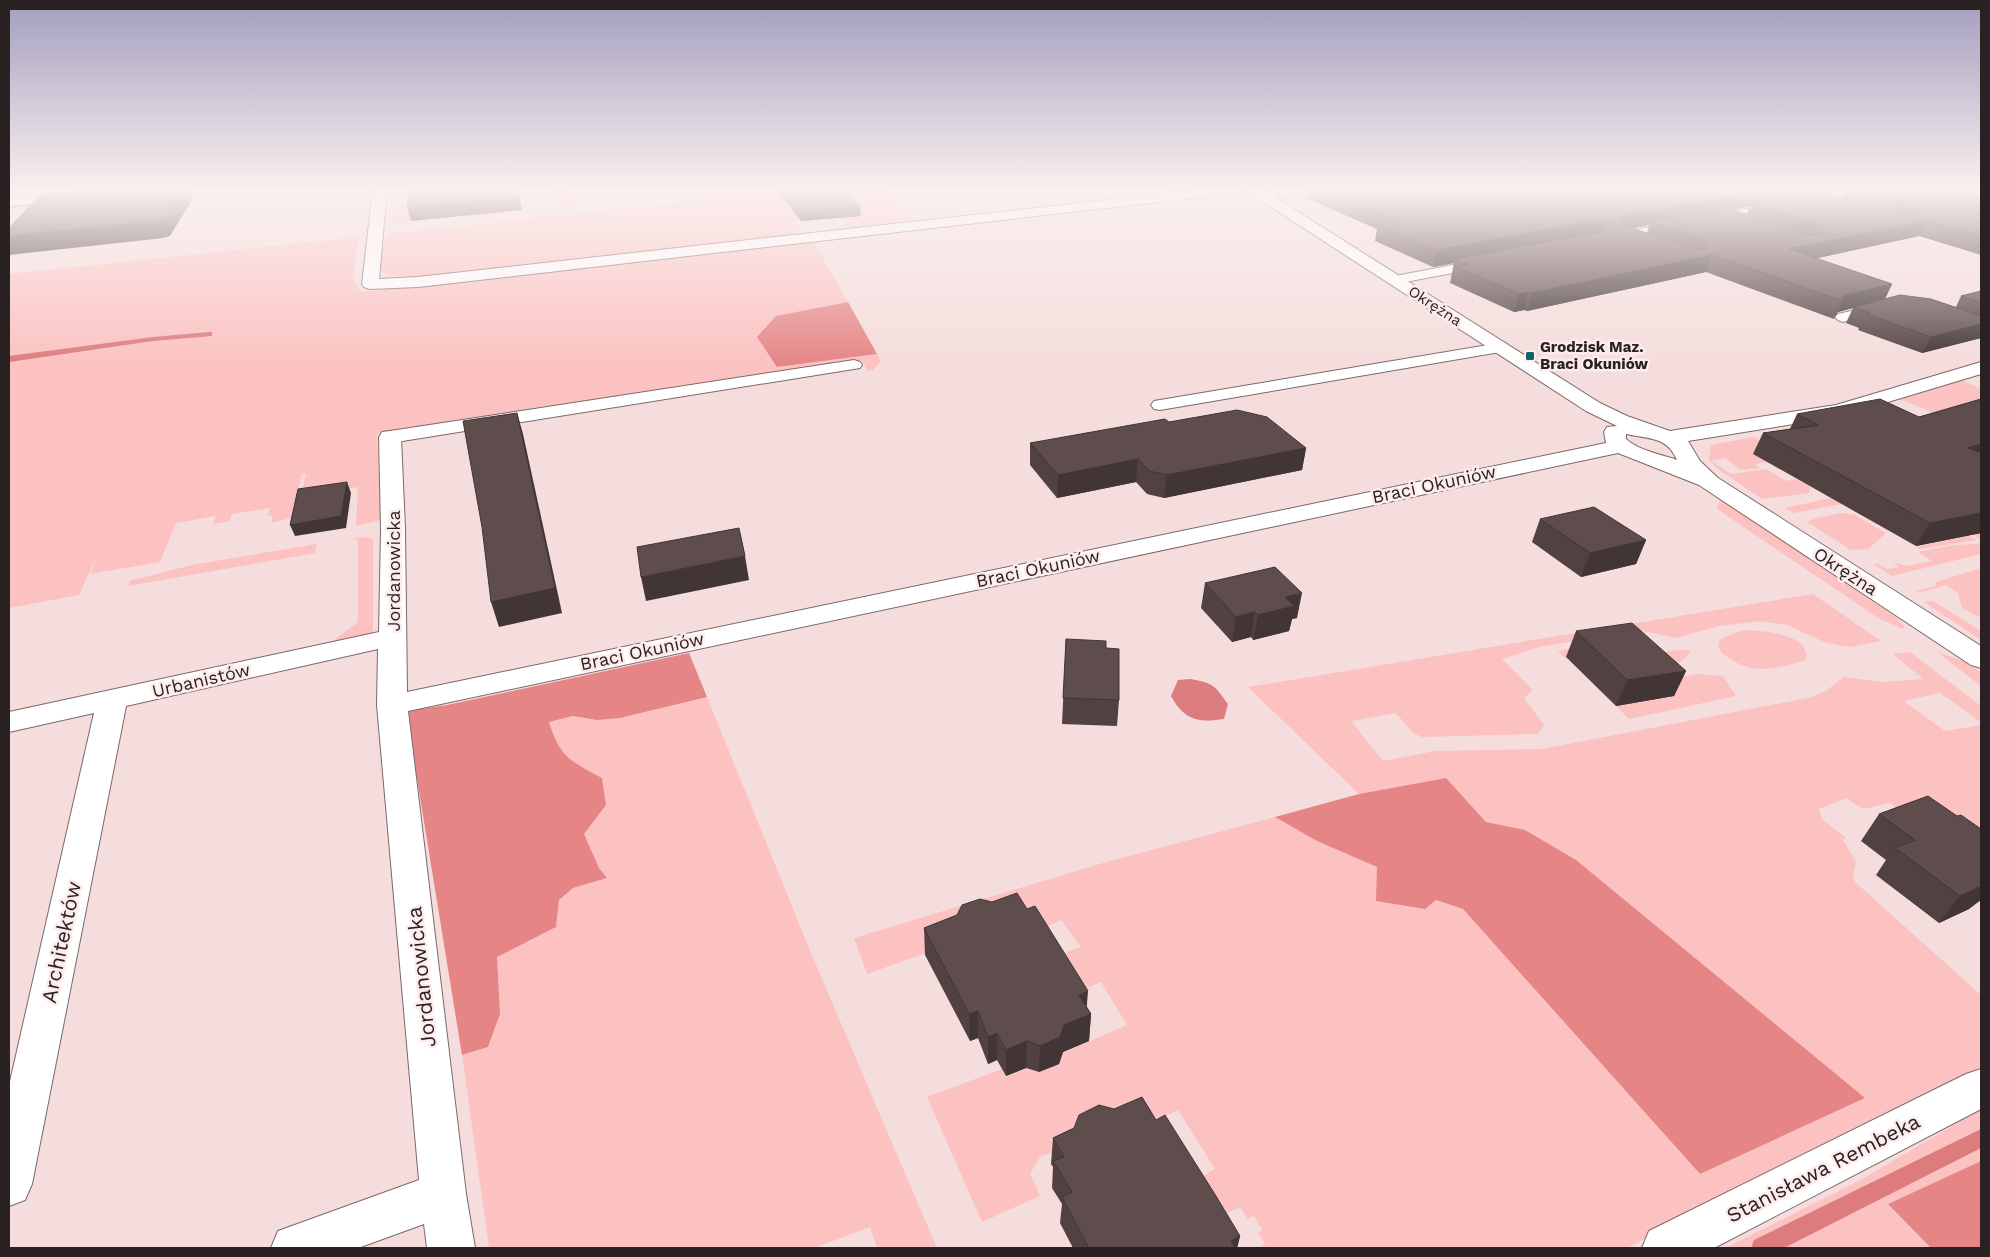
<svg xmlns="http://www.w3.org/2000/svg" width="1990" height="1257" viewBox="0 0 1990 1257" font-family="'Work Sans',sans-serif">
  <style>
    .green { fill: #fbc2c1 }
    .forest { fill: #e58586 }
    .water { fill: #dc7c7e }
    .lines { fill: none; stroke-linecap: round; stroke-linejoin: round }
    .stream { fill: #dc7c7e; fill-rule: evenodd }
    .lane-casing { stroke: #7c6868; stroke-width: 2 }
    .street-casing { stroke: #7c6868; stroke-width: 2 }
    .lane { fill: #fff; fill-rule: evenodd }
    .street { fill: #fff; fill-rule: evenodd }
    .wall { fill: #524141; fill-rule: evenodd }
    .shaded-wall { fill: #423535 }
    .building { fill: #5f4c4c; stroke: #423535 }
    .poi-dot { fill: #106165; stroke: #feebeb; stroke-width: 2 }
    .labels { text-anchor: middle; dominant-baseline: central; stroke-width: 5; stroke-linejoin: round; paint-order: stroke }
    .far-street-label { font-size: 15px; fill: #2a2222; stroke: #feebeb }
    .far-poi-label { font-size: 15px; font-weight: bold; fill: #2a2222; stroke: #feebeb; text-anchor: start }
    .street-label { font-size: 18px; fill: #2a2222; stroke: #feebeb }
    .near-street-label { font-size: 21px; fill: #2a2222; stroke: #feebeb }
  </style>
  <rect width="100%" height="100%" fill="#f4dddc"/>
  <!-- green -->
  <g class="green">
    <polygon points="444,189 529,189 496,192 496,215 476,217 475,205 414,211 413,224 400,227 401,225 393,223 395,193"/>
    <polygon points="553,189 570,189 569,195 574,195 577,207 557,209 555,197 559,196 558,192 554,193"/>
    <path d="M851 189H882L913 220 847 229 843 224 845 221 843 218 850 216 795 213 801 221 793 222 794 225 807 228 792 229 797 237 421 277C405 277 390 280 378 268L385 241 391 233 791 191 796 194Z"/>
    <polygon points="358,237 353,280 361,292 813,241 848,302 776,316 777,367 877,354 881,361 873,370 868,371 862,361 377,434 381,520 356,526 358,487 301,495 306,474 302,474 291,518 271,523 273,515 268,516 270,508 232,514 230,521 213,524 216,516 176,523 160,562 90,574 98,553 79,595 9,608 9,274"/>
    <polygon points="1962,380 1981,389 1981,424 1951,420 1897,398"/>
    <polygon points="1802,429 1981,524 1981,554 1892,576 1873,564 1878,564 1887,569 1899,567 1893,562 1907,566 1932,561 1918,552 1954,545 1977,544 1980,542 1980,539 1966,530 1759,436"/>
    <polygon points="1754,437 1779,452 1783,459 1755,464 1760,468 1741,470 1725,458 1711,461 1731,474 1766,469 1786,481 1796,479 1810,487 1809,493 1762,499 1718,469 1709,460 1711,445"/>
    <polygon points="1831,498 1842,504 1793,513 1785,508"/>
    <polygon points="1720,499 1897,618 1904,626 1903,629 1878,618 1717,509"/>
    <polygon points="1842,513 1855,515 1886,533 1868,549 1851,550 1807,522 1816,518"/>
    <polygon points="1968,534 1976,540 1920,549 1916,547 1965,536"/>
    <polygon points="362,537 373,539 373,637 326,646 358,622 358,540 351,539"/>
    <polygon points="317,544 315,553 128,586 130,581 192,565"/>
    <polygon points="1981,568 1981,618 1962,608 1958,593 1946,585 1920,593 1916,591 1935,586 1936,582"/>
    <polygon points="1813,594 1881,641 1850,647 1842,646 1824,642 1787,625 1760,621 1719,626 1676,638 1639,630 1539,647 1502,659 1533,690 1524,698 1544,725 1538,734 1422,737 1413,733 1396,713 1351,721 1383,761 1435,751 1542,749 1808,698 1826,691 1844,677 1881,682 1923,679 1893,654 1910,652 1981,706 1981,722 1940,693 1904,701 1945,731 1981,725 1981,870 1890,803 1863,809 1846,798 1819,809 1822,819 1846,838 1843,840 1856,862 1853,876 1855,882 1981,995 1981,1067 1627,1248 1257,1248 1265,1244 1258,1233 1262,1230 1254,1216 1248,1219 1240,1207 1200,1226 1178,1190 1215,1169 1178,1110 1152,1123 1062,1148 1040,1157 1030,1174 1040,1196 982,1222 927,1097 1002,1069 1006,1077 1026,1069 1040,1072 1059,1064 1063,1053 1127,1025 1101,982 1072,994 1041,961 1081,947 1061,920 1026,936 957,942 867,974 854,938 1103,863 1275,817 1317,841 1377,867 1436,900 1463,909 1700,1174 1865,1098 1525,830 1486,822 1446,778 1359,794 1248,687"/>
    <polygon points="1933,601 1981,631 1981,640 1924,602"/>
    <path d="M1747 630C1765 631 1811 634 1806 660 1776 669 1752 676 1726 656 1719 651 1717 648 1720 640L1736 632Z"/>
    <path d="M1636 638 1655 655C1666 653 1681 647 1691 651 1669 681 1648 651 1622 648 1611 646 1577 655 1564 657L1558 651Z"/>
    <polygon points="1937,652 1964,661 1981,672 1981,686"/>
    <polygon points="1696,674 1723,676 1736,696 1629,719 1616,706 1674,697 1658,682"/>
    <path d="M707 697 811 953 937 1248H877L870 1227 814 1248H489L462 1055 488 1047 500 1014 497 957 556 927 559 900 573 888 607 878 599 868 584 834 606 805 602 778C571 761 560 758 549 722L573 716 597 720 620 718Z"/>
    <polygon points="1981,1109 1981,1161 1888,1204 1931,1248 1725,1248 1857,1182"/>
  </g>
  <!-- forest -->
  <g class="forest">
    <polygon points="848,302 877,354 777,367 757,337 776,316"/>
    <path d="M689 653 707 697 620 718 597 720 573 716 549 722C560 758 571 761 602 778L606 805 584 834 599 868 607 878 573 888 559 900 556 927 497 957 500 1014 488 1047 462 1055 406 711 447 705Z"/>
    <polygon points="1446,778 1486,822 1525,830 1576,860 1865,1098 1700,1174 1463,909 1436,900 1425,909 1376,901 1377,867 1317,841 1275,817 1359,794"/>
    <polygon points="1981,1161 1981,1248 1931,1248 1888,1204"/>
  </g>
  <!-- water -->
  <path class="water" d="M1190 679C1214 683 1214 685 1228 704L1224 719C1198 723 1184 720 1171 696L1178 680Z"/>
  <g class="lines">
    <!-- stream -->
    <g class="stream">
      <polygon points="34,202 36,203 36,205 9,208 9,204"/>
      <polygon points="209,332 212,332 212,336 153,341 9,362 9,356 153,337"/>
      <polygon points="1981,1129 1981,1148 1784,1248 1751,1248 1754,1240"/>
    </g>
    <!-- lane casing -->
    <g class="lane-casing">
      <g id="lane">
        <polygon points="1290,189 1324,189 1318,192 1263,199 1257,195 1263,191"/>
        <polygon points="1484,259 1489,260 1491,263 1489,266 1395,284 1390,283 1388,280 1390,277 1395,276"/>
        <polygon points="1881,304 1886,305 1888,308 1886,311 1843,322 1838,320 1835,317 1838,314"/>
        <polygon points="1500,343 1506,345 1508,348 1506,351 1160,410 1154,409 1151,405 1154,401 1160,400"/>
        <polygon points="854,360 860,362 862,365 860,368 390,443 383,441 381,437 383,433 390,431"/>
      </g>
    </g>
    <!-- street casing -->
    <g class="street-casing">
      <g id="street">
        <polygon points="373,189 387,189 379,279 418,277 1205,189 1244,189 1237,193 418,287 370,289 364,287 362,284"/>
        <path d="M1247 189H1262L1600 403 1627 416 1670 431 1836 405 1981 362V374L1838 417 1688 441 1700 461 1718 478 1981 646V668L1971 665 1699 485 1618 453 408 711 466 1194 475 1248H427L424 1224 358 1248H271L278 1231 419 1180 377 705 378 649 126 706 32 1184 25 1200 9 1206V1086L94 713 9 732V712L379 632 381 529 379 437 382 432 390 431 398 432 401 437 405 529 407 692 1606 443 1604 432 1607 427 1617 426 1586 411 1248 192ZM1626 434C1648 439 1667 436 1677 460 1661 454 1639 451 1626 439Z"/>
        <polygon points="1853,189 1879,189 1872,193 1623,240 1618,239 1616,236 1618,233 1623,232"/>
        <polygon points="74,193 79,194 81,197 79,200 9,206 9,198"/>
        <polygon points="1981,1069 1981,1109 1714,1248 1642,1248 1649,1231 1966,1074"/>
      </g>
    </g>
    <!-- lane -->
    <use href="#lane" class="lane"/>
    <!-- street -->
    <use href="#street" class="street"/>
  </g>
  <!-- wall -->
  <g class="wall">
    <polygon points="776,189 845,189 861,216 801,221"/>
    <path d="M1307 189H1981V255L1919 236 1816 258 1892 284 1885 299 1956 307 1961 296 1981 291V338L1922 353 1858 330 1859 328 1846 323 1853 308 1838 312 1834 319 1706 272 1527 311 1524 310 1514 312 1450 283 1454 263 1433 267 1375 241 1377 229 1306 198ZM1845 189 1841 197 1825 192ZM1750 206 1747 214 1733 210ZM1649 225 1647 233 1633 228Z"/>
    <polygon points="1981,399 1981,533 1916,546 1753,454 1763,433 1790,429 1797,414 1919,417"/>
    <polygon points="1169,422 1306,448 1302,470 1164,498 1147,494 1136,482 1057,498 1030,465 1030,443"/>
    <polygon points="1540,519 1646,540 1636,564 1581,577 1532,542"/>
    <polygon points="1205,583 1297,618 1292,619 1289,631 1253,640 1251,637 1232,642 1201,608"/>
    <polygon points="1576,631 1686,671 1674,696 1616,706 1566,657"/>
    <polygon points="1066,639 1119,700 1117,726 1062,724"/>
    <polygon points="1928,796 1969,909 1939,923 1876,875 1886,860 1861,841 1879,814"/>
    <polygon points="992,902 1027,909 1091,1014 1089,1041 1063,1052 1059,1064 1039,1072 1026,1068 1006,1076 997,1060 988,1064 978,1038 970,1041 925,955 924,928"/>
    <polygon points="1114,1109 1156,1120 1240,1236 1237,1248 1073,1248 1060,1223 1062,1204 1052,1188 1053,1167 1051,1164 1053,1138"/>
  </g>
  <!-- shaded-wall -->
  <g class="shaded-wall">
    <polygon points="182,189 189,189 193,198 170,236 163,238 9,255 9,236"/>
    <polygon points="518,189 522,210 411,221 407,208"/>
    <polygon points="1772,189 1845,189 1757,205 1751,204 1750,206 1656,224 1651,222 1649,225 1618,231 1620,219 1623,216"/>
    <polygon points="860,206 861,216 801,221 800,211"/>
    <polygon points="1606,219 1601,235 1455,259 1454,263 1433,267 1436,250"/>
    <polygon points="1927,221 1919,236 1782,266 1789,249"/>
    <polygon points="1712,255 1706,272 1527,311 1532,293"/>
    <polygon points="1892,284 1884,301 1854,307 1853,308 1838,312 1836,313 1842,301 1842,298 1846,295"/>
    <polygon points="1529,292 1524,310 1514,312 1519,294"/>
    <polygon points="1981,324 1981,338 1922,353 1931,337"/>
    <polygon points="517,413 523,434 562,613 499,627 491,602"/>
    <polygon points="1981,444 1981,462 1968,448"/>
    <polygon points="1306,448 1302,470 1164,498 1167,475"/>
    <polygon points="1138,459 1136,482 1057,498 1058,475"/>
    <polygon points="347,482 351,493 346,528 295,536 290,525"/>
    <polygon points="1981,513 1981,533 1916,546 1930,523"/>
    <polygon points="1646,540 1636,564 1581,577 1590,553"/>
    <polygon points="745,556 749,580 646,601 641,577"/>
    <polygon points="1302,593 1297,618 1292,619 1289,631 1253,640 1258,615 1285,597"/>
    <polygon points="1255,612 1251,637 1232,642 1236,617"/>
    <polygon points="1686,671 1674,696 1616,706 1627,680"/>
    <polygon points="1981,886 1981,900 1969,909 1939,923 1960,896"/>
    <polygon points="1088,991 1086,1016 1091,1014 1089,1041 1063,1052 1059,1064 1039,1072 1040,1046 1064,1025 1079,995"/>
    <polygon points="978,1011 978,1038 970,1041 969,1014"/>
    <polygon points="997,1033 997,1060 988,1064 988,1037"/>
    <polygon points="1027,1041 1026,1068 1006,1076 1006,1050"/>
    <polygon points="1240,1236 1237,1248 1229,1248 1231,1241"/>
  </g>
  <!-- building -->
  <g class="building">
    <polygon points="110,189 182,189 163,219 156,221 9,236 9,228 40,195"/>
    <polygon points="409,189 517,189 519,197 407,208"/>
    <polygon points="783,189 845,189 860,206 800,211"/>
    <polygon points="1322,189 1772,189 1623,216 1620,219 1623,225 1693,249 1704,249 1708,246 1705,240 1651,222 1728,208 1809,235 1820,235 1824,231 1820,225 1751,204 1820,191 1910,215 1918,210 1915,205 1854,189 1965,189 1981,193 1981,236 1927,221 1789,249 1892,284 1846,295 1842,298 1842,301 1712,255 1532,293 1529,292 1519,294 1454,266 1469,265 1455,259 1612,230 1615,226 1614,224 1606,219 1436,250 1378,225 1399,221"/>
    <polygon points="1981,291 1981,303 1961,296"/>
    <polygon points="1900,295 1931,299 1981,316 1981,324 1931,337 1866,314 1870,313 1854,307"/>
    <polygon points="1880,399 1919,417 1981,399 1981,444 1968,448 1981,453 1981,513 1930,523 1763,433 1819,425 1797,414"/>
    <polygon points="1237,410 1267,417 1306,448 1167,475 1149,471 1138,459 1058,475 1030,443 1165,419 1169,422"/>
    <polygon points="517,413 555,588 491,602 482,527 463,421"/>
    <polygon points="347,482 341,516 290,525 298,489"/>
    <polygon points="1594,507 1646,540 1590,553 1540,519"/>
    <polygon points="739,528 745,556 641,577 637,547"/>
    <polygon points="1275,567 1302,593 1285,597 1294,606 1258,615 1255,612 1236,617 1205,583"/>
    <polygon points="1632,623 1686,671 1627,680 1576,631"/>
    <polygon points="1066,639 1106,641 1106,648 1119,649 1119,700 1063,698"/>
    <polygon points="1928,796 1957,816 1961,815 1981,829 1981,886 1960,896 1895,848 1915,840 1879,814"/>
    <polygon points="1017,893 1027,909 1035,906 1088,991 1079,995 1091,1014 1064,1025 1060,1037 1040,1046 1027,1041 1006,1050 997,1033 988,1037 978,1011 969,1014 924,928 957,915 962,905 980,899 992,902"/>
    <polygon points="1142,1097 1156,1120 1165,1115 1216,1196 1240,1236 1231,1241 1235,1248 1089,1248 1062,1197 1072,1192 1053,1161 1064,1157 1053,1138 1074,1128 1079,1115 1099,1105 1114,1109"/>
  </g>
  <!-- sky -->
  <linearGradient id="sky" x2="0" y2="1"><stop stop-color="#a39ebe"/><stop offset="0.52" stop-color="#faf0ef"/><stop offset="1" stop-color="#faf0ef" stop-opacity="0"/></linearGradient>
  <rect width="1990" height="365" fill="url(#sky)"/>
  <!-- markers -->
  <rect class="poi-dot" x="1525" y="351" width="10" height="10" rx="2.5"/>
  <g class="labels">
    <!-- far-street labels -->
    <g class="far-street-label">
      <text transform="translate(1435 306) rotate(33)">Okrężna</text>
    </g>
    <!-- far-poi labels -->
    <g class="far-poi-label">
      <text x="1540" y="347">Grodzisk Maz.<tspan x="1540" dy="17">Braci Okuniów</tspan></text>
    </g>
    <!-- street labels -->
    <g class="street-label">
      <text transform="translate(1434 484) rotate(-12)">Braci Okuniów</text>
      <text transform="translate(1038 568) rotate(-12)">Braci Okuniów</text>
      <text transform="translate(393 571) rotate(-90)">Jordanowicka</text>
      <text transform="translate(1846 571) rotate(33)">Okrężna</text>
      <text transform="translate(642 651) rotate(-12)">Braci Okuniów</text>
      <text transform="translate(201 680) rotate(-13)">Urbanistów</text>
    </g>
    <!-- near-street labels -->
    <g class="near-street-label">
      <text transform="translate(61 942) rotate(-78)">Architektów</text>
      <text transform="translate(421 977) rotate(-96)">Jordanowicka</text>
      <text transform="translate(1823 1168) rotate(-27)">Stanisława Rembeka</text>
    </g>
  </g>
  <!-- border -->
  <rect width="1990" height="1257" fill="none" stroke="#2a2222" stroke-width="20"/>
</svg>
